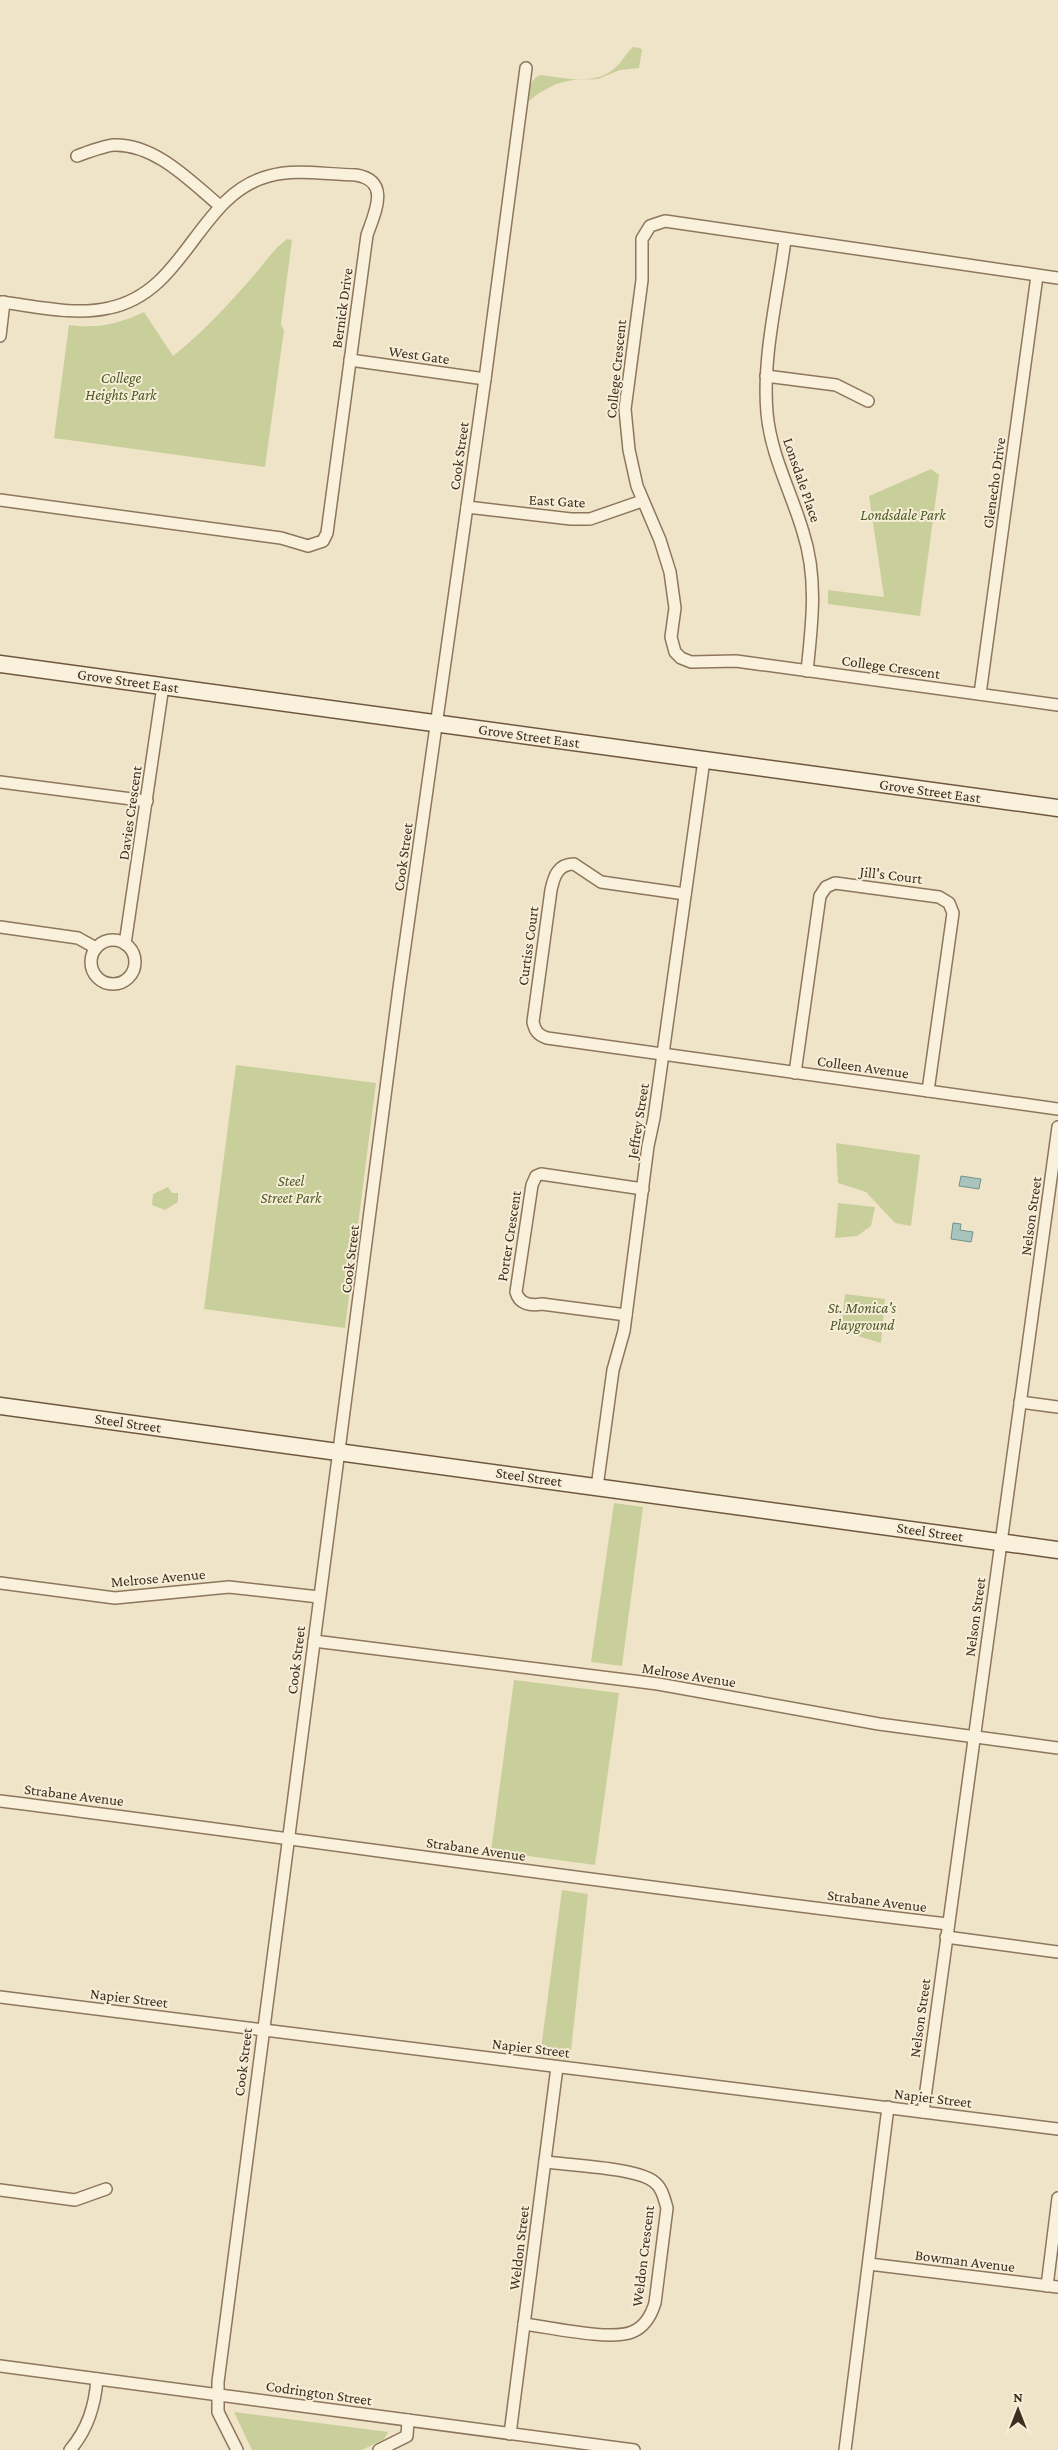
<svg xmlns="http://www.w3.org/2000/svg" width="1058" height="2450" viewBox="0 0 1058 2450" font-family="'Crimson Pro',serif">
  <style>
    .green { fill: #c9cf9b }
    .water { fill: #a9c4bc; stroke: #6f938a }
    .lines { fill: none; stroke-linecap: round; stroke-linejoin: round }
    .street-casing { stroke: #8d765c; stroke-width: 14 }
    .secondary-casing { stroke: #6f573f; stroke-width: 19 }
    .street { stroke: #faf1dc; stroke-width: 11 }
    .secondary { stroke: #faf1dc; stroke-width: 16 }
    .labels { text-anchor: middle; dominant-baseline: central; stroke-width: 4; stroke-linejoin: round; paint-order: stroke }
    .street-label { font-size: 15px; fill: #3d2e20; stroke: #f7eed8 }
    .park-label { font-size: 15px; font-style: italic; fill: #4d5a26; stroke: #f7eed8 }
  </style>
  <rect width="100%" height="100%" fill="#f0e4c8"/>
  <!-- green -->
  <g class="green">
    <path d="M633 47 640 48 642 50 639 68 620 70 598 79 573 80 556 84 539 93 529 101C530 89 529 79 541 75 566 78 594 86 615 68 622 62 626 53 633 47Z"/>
    <path d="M287 239 292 240 281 324 284 330 265 467 54 438 69 325C96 329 119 324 144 312L173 356C201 334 225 308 248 282 262 267 271 251 287 239Z"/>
    <polygon points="931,469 939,475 920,616 828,604 828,590 884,597 869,496"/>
    <polygon points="236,1065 376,1083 345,1328 204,1309"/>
    <polygon points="836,1143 920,1155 911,1226 895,1223 866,1192 838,1183"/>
    <polygon points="168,1187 172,1193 178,1193 178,1202 165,1210 152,1205 153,1194"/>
    <polygon points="838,1203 875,1207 871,1226 857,1236 835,1238"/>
    <polygon points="845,1294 885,1299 881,1343 841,1331"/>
    <polygon points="614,1503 643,1507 622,1666 591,1662"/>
    <polygon points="514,1680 619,1693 595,1865 491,1851"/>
    <polygon points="562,1890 588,1894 570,2060 540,2056"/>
    <polygon points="234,2412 388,2432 384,2439 362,2450 252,2450"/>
  </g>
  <!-- water -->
  <g class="water">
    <polygon points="961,1176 981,1179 979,1189 959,1186"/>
    <polygon points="953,1223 961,1224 960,1230 973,1232 971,1242 951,1239"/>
  </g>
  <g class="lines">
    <!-- street casing -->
    <g class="street-casing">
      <g id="street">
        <path d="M77 156C88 152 103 146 114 145 156 144 191 182 220 206"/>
        <path d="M785 240C778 295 762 357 767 413 771 456 791 491 803 532 818 578 812 624 807 671"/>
        <polyline points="1058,278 665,221 650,226 642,239 642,280 625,409 629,450 637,486 660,540 670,572 675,608 671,637 675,652 681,658 691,662 736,661 1058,705"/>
        <path d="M0 302C35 306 74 316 109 308 187 292 197 195 269 176 296 168 328 175 356 175 391 181 375 212 367 235L327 533 323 541 308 546 281 538 0 500"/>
        <polyline points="0,336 4,302"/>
        <polyline points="350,360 485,379"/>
        <polyline points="766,376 836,385 868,401"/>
        <polyline points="467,507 571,519 590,519 642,501"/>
        <polyline points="980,694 1037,276"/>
        <polyline points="0,782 147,801"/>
        <path d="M685 894 601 882 574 864C558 864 554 876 551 890L533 1022C535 1031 538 1035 547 1038L1058 1109"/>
        <polyline points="0,927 78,938 96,948"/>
        <circle cx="113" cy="962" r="22"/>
        <polyline points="125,944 163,686"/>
        <polyline points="795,1073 820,896 826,887 835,883 939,897 949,903 953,913 928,1091"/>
        <path d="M626 1315 542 1304C530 1306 519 1304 516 1292L532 1185 536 1176 541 1174 643 1189"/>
        <polyline points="1020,1402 1058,1407"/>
        <polyline points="597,1487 613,1370 624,1331 648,1146 654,1118 704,760"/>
        <polyline points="0,1583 115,1598 229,1587 319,1597"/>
        <polyline points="314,1641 658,1684 879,1724 1058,1748"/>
        <path d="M0 1801C316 1841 631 1887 948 1924"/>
        <polyline points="946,1937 1058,1952"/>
        <polyline points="0,1997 1058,2129"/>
        <polyline points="923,2112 1058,1127"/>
        <polyline points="0,2190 75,2200 106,2189"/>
        <polyline points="869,2264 1058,2287"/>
        <polyline points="1047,2286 1058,2198"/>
        <path d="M524 2324C549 2327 610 2341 632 2332 645 2327 651 2316 655 2303L667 2208C664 2198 662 2187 653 2181 635 2168 569 2165 545 2162"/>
        <polyline points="0,2366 634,2450"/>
        <polyline points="510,2434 557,2067"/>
        <path d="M70 2450C88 2429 95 2406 97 2379"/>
        <polyline points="237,2450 218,2412 218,2382 399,988 485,379 526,68"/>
        <polyline points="379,2450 407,2436 408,2420"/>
        <polyline points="845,2450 888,2107"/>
      </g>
    </g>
    <!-- secondary casing -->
    <g class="secondary-casing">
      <g id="secondary">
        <polyline points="0,664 1058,808"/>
        <polyline points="0,1406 1058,1550"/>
      </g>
    </g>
    <!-- street -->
    <use href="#street" class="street"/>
    <!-- secondary -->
    <use href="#secondary" class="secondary"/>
  </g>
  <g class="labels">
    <!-- street labels -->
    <g class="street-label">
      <text transform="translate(342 308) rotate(-82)">Bernick Drive</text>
      <text transform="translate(419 355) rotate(8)">West Gate</text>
      <text transform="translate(616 369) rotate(-84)">College Crescent</text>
      <text transform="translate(459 456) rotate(-82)">Cook Street</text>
      <text transform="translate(802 480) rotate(71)">Lonsdale Place</text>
      <text transform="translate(994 483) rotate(-82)">Glenecho Drive</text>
      <text transform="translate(557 501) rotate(3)">East Gate</text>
      <text transform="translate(891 667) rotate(8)">College Crescent</text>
      <text transform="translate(128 681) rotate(8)">Grove Street East</text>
      <text transform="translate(529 736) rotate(8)">Grove Street East</text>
      <text transform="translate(930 791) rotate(8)">Grove Street East</text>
      <text transform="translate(130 813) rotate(-82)">Davies Crescent</text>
      <text transform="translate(403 857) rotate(-82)">Cook Street</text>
      <text transform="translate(891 875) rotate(7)">Jill's Court</text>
      <text transform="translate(528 946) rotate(-82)">Curtiss Court</text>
      <text transform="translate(863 1067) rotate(8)">Colleen Avenue</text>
      <text transform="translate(638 1121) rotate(-81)">Jeffrey Street</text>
      <text transform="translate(1031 1216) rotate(-82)">Nelson Street</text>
      <text transform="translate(509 1236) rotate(-81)">Porter Crescent</text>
      <text transform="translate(350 1259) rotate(-83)">Cook Street</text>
      <text transform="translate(128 1423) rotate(8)">Steel Street</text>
      <text transform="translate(529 1477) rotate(8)">Steel Street</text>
      <text transform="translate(930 1532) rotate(8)">Steel Street</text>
      <text transform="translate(158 1578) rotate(-5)">Melrose Avenue</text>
      <text transform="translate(975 1617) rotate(-82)">Nelson Street</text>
      <text transform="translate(296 1660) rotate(-83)">Cook Street</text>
      <text transform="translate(689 1675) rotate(9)">Melrose Avenue</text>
      <text transform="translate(74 1795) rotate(7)">Strabane Avenue</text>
      <text transform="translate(476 1849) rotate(8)">Strabane Avenue</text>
      <text transform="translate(877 1901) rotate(7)">Strabane Avenue</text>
      <text transform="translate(129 1998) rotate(7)">Napier Street</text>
      <text transform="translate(920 2018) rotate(-82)">Nelson Street</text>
      <text transform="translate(531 2048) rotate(7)">Napier Street</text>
      <text transform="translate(243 2062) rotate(-83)">Cook Street</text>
      <text transform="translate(933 2098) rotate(7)">Napier Street</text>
      <text transform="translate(519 2248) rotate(-83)">Weldon Street</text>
      <text transform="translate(643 2256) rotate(-83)">Weldon Crescent</text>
      <text transform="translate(965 2261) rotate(7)">Bowman Avenue</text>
      <text transform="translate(319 2393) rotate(8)">Codrington Street</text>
    </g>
    <!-- park labels -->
    <g class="park-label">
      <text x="121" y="378">College<tspan x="121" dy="17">Heights Park</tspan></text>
      <text x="903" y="515">Londsdale Park</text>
      <text x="291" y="1181">Steel<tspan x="291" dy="17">Street Park</tspan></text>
      <text x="862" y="1308">St. Monica's<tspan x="862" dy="17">Playground</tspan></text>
    </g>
  </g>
  <!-- north arrow -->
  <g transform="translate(1018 2410)" stroke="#f7eed8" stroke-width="4" paint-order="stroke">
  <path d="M0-4L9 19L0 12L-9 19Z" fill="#3d2e20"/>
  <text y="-8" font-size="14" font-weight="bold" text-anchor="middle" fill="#3d2e20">N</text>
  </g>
</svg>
